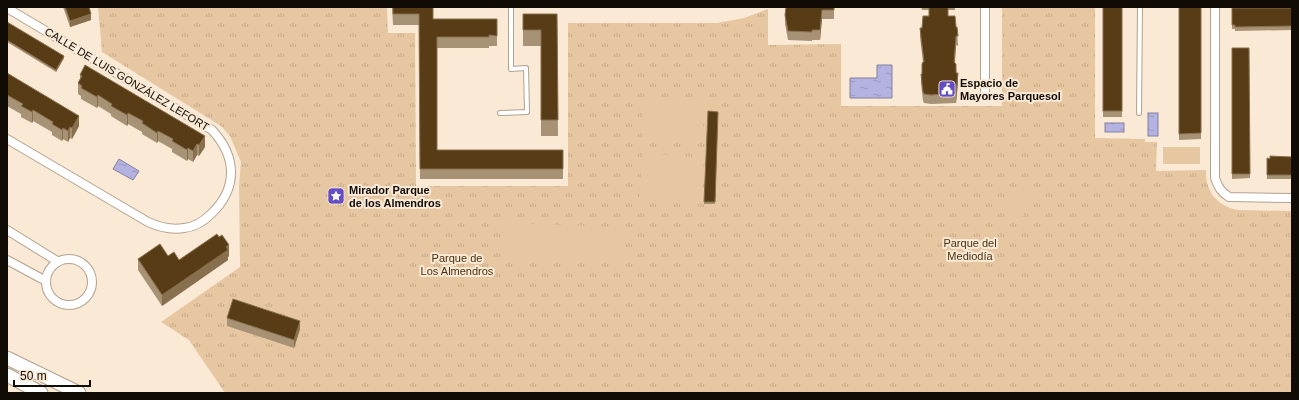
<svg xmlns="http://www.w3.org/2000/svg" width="1299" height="400" viewBox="0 0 1299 400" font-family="Arial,sans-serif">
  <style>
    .grass { fill: url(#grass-tufts) }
    .pitch { fill: #e7c7a2 }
    .water { fill: url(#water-ripples); stroke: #83809f }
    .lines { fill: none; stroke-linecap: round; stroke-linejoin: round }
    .service-casing { stroke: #b2a290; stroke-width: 6 }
    .minor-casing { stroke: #b2a290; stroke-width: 10 }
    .trunk-casing { stroke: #b2a290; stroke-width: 15 }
    .service { stroke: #fff; stroke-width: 4 }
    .minor { stroke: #fff; stroke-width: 8 }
    .trunk { stroke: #fff; stroke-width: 13 }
    .wall { fill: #a89276 }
    .shaded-wall { fill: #88704f }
    .building { fill: #573c16; stroke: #88704f }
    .labels { text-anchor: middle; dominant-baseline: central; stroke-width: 4; stroke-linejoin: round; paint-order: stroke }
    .street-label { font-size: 11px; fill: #110b06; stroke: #fae9d5 }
    .poi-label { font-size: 11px; font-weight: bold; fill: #110b06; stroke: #fae9d5; text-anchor: start }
    .park-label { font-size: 11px; fill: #473010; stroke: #fae9d5 }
  </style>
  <defs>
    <pattern id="grass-tufts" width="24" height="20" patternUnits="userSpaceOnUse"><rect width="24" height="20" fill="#e7c7a2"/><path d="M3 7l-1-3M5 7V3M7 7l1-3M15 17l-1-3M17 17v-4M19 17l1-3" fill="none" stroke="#c5aa8a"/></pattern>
    <pattern id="water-ripples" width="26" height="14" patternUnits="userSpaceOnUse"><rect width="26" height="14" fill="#b4b2e0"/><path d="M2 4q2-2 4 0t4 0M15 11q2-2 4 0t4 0" fill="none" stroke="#9a98bf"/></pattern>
  </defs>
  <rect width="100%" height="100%" fill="#fae9d5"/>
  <!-- grass -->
  <path class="grass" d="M98 7H387L388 33H415L416 186H568V23H717L744 18 768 9V45L841 44V106H1002V7H1095V138L1145 139V142H1157L1156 171 1206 170C1205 191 1217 206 1238 210L1292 211V393H225L189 340 161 322 240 267 239 186 241 162 230 136 221 126 102 52Z"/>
  <!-- pitch -->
  <g class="pitch">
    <polygon points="643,101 704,102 703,141 642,140"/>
    <rect x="1163" y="147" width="37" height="17"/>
    <polygon points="643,153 704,158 701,204 639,199"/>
    <path d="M1024 182 1029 185 1032 194 1023 216 1017 221 1009 218 1005 209C1009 198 1011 185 1024 182Z"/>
    <polygon points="506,223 621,227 620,262 505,257"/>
    <polygon points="842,387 884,390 884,393 842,393"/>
  </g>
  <!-- water -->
  <g class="water">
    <polygon points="877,65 892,65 892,98 850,98 850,78 877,78"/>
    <rect x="1148" y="113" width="10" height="23"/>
    <rect x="1105" y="123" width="19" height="9"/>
    <polygon points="119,159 139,171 133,180 113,169"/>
  </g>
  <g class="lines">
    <!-- service casing -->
    <g class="service-casing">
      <g id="service">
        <polyline points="500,113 527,112 526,68 511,69 511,7"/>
        <polyline points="1139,113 1140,7"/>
      </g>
    </g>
    <!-- minor casing -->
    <g class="minor-casing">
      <g id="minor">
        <polyline points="985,7 985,95"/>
        <path d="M1215 7V178C1218 187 1221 192 1229 197L1292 198"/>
        <path d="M7 8 212 130C237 157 238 188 211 214 204 221 194 227 184 228 172 230 159 227 148 222L7 139"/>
        <polyline points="7,230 57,261"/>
        <circle cx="69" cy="282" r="23"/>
        <polyline points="7,260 46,281"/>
      </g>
    </g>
    <!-- trunk casing -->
    <g class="trunk-casing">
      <g id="trunk">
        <polyline points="7,358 79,393"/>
        <polyline points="7,375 41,393"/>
      </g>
    </g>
    <!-- service -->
    <use href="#service" class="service"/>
    <!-- minor -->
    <use href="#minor" class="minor"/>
    <!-- trunk -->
    <use href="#trunk" class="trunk"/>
  </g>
  <!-- wall -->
  <g class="wall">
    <polygon points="63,7 89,7 91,20 70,27"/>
    <polygon points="392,7 433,7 433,19 497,19 497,46 489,46 489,48 437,48 437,150 563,150 563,179 420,179 419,25 393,25"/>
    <polygon points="834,7 834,19 822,19 820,40 812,40 812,41 788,40 785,24 785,15"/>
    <polygon points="921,7 955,7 955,10 948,10 948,16 956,27 957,27 958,46 956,45 955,62 958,82 956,103 931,104 924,103 923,101 921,83 921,74 922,74 923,62 920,37 920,28 922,28 929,16 929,10 922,10"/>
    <rect x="1103" y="7" width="19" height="110"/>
    <polygon points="1179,7 1201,7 1201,139 1179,140"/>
    <polygon points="1232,8 1292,8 1292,30 1235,31 1235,29 1232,29"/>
    <polygon points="523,14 557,14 558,136 541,136 541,46 523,46"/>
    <polygon points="7,22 64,58 56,72 7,42"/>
    <polygon points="1232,48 1249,48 1250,178 1232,179"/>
    <polygon points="7,73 79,126 72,139 70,138 68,142 63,139 62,141 52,135 52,132 33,121 32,123 21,117 21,114 7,106"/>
    <polygon points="80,75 205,147 199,156 197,155 193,162 188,159 187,161 172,152 172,149 158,141 157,143 142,134 142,132 128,124 127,126 111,116 111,114 98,106 97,108 81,99 81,96 78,94 78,83 80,79"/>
    <polygon points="708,111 718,112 715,204 704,204"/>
    <polygon points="1292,157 1292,179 1267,179 1267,158"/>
    <polygon points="168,256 179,260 229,256 228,257 228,260 162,306 138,270 138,259"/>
    <polygon points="227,318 300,329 294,348 227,326"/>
  </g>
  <!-- shaded-wall -->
  <g class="shaded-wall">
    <polygon points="822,10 822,19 820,40 820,30"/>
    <polygon points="91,14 91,20 70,27 70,21"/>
    <polygon points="956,36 956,45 954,71 954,62"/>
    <polygon points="64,56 64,58 56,72 56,70"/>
    <polygon points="958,73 958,82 956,103 956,93"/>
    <polygon points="98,95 98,106 97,108 97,97"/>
    <polygon points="33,110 33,121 32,123 32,112"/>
    <polygon points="128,113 128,124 127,126 127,115"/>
    <polygon points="79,116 79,126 72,139 72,128"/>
    <polygon points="70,127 70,138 68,142 68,131"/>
    <polygon points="63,128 63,139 62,141 62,130"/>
    <polygon points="158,131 158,141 157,143 157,133"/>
    <polygon points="205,136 205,147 199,156 199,145"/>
    <polygon points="197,144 197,155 193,162 193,151"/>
    <polygon points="188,148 188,159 187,161 187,150"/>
    <polygon points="229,245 229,256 228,257 228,260 162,306 162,295"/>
    <polygon points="300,321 300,329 294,348 294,340"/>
  </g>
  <!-- building -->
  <g class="building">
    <polygon points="65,7 89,7 91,14 70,21"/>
    <polygon points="393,7 433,7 433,19 497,19 497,36 489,35 489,37 437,37 437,150 563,150 563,169 420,169 419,14 393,14"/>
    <polygon points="786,7 834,7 834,10 822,10 820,30 812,30 812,32 788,31 785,15"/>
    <polygon points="929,7 948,7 948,16 955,16 956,27 957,27 958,36 956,36 954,62 956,64 956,73 958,73 956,93 931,95 924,94 923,92 921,74 922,74 922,64 923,62 924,62 920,28 922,28 923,16 929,16"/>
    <rect x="1103" y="7" width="19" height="104"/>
    <polygon points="1179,7 1201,7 1201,133 1179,134"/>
    <polygon points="1232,8 1292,8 1292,26 1235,27 1235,25 1232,25"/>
    <polygon points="523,14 557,14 558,120 541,120 541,30 523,30"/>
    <polygon points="7,22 64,56 56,70 7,40"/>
    <polygon points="1232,48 1249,48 1250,174 1232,174"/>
    <polygon points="85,65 205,136 199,145 197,144 193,151 188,148 187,150 172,141 173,139 158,131 157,133 142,123 143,121 128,113 127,115 111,106 112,104 98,95 97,97 81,88 82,86 78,83 82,76 80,75"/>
    <polygon points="7,73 79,116 72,128 70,127 68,131 63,128 62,130 52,124 53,122 33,110 32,112 21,106 23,104 7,95"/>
    <polygon points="708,111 718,112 715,202 704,202"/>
    <polygon points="1270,156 1292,157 1292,175 1267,175 1267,158 1270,159"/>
    <polygon points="217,234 219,237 222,235 229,245 226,247 228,250 162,295 138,259 160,244 168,256 174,252 179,260"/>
    <polygon points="233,299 300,321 294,340 227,318"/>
  </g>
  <!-- icons -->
  <defs>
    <g id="civic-square" transform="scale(0.9)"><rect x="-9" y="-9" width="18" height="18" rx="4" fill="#644cc5" stroke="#fae9d5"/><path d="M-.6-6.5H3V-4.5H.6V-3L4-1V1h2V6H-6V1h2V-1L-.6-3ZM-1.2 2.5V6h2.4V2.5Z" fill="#fff"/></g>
    <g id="sight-square" transform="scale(0.9)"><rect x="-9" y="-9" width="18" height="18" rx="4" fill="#644cc5" stroke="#fae9d5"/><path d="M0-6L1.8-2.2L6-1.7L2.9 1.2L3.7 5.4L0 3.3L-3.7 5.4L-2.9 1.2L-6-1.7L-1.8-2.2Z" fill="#fff"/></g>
  </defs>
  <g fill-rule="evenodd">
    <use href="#civic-square" x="947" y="89"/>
    <use href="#sight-square" x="336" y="196"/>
  </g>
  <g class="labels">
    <!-- street labels -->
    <g class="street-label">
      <text transform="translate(127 79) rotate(31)">CALLE DE LUIS GONZÁLEZ LEFORT</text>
    </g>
    <!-- poi labels -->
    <g class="poi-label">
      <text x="960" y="83">Espacio de<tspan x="960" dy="13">Mayores Parquesol</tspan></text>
      <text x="349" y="190">Mirador Parque<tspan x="349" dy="13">de los Almendros</tspan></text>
    </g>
    <!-- park labels -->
    <g class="park-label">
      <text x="970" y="243">Parque del<tspan x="970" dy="13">Mediodía</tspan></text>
      <text x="457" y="258">Parque de<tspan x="457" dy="13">Los Almendros</tspan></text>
    </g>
  </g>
  <!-- border -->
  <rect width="1299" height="400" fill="none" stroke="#110b06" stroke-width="16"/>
  <!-- scale -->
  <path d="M14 380v6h76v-6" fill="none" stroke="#110b06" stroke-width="2"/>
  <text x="20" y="380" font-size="12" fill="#110b06" stroke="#fae9d5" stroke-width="3" paint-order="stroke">50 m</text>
</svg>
